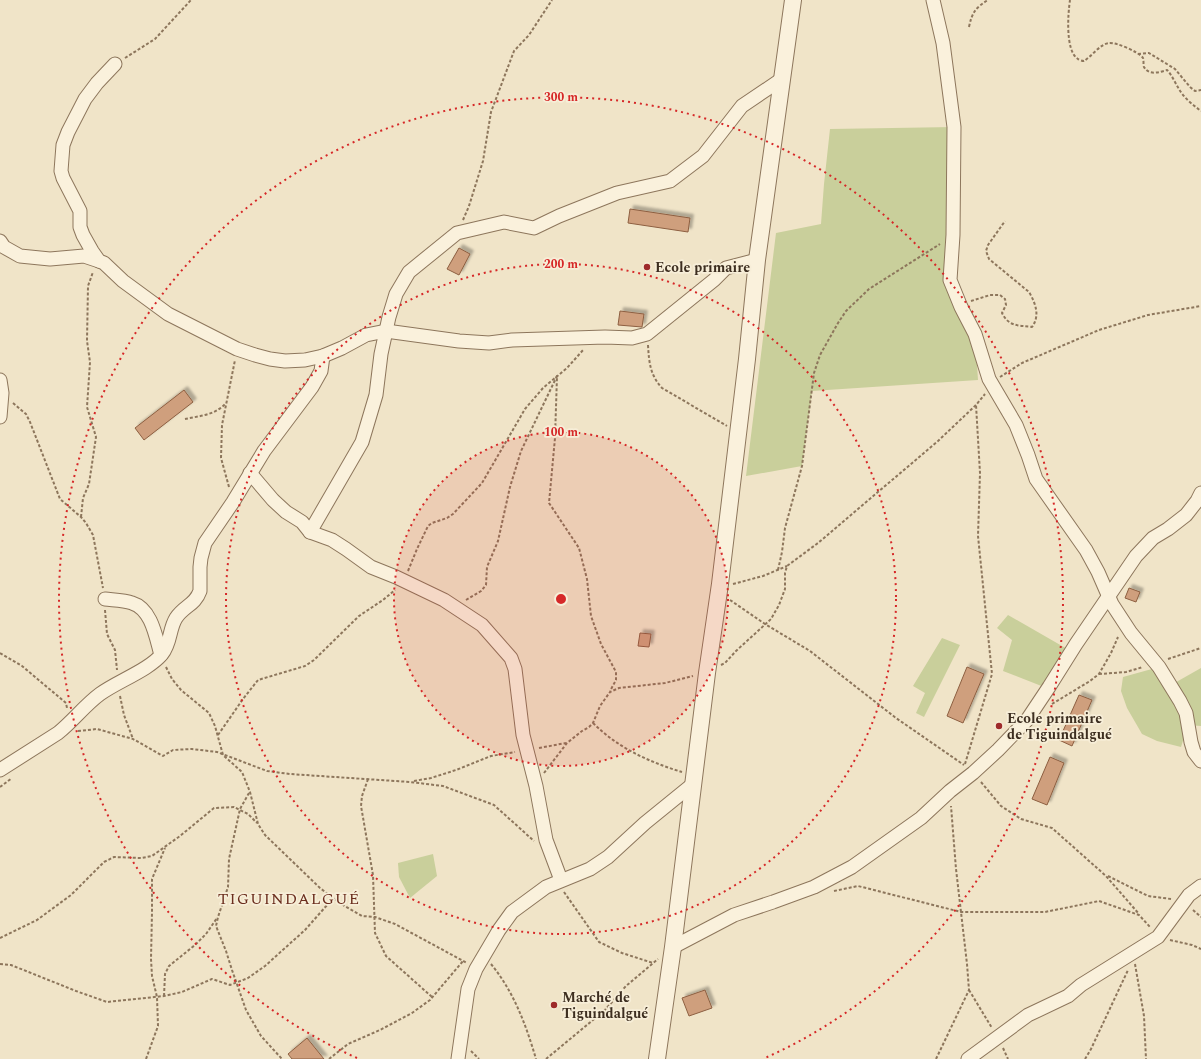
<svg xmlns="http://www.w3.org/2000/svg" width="1201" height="1059" viewBox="0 0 1201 1059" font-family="Spectral,serif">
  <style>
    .green { fill: #c9cf9b }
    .building { fill: #cf9f7d; stroke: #8d5f41; filter: url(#shadow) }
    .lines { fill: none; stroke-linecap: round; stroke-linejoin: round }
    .minor-casing { stroke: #8d765c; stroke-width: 15 }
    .tertiary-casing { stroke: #8d765c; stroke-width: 18 }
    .path { stroke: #8d765c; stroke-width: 2; stroke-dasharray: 3 2; stroke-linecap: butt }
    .minor { stroke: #faf1dc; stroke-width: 13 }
    .tertiary { stroke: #faf1dc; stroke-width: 16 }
    .ring { fill: none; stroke: #d62828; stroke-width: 2; stroke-dasharray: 2 4 }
    .poi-dot { fill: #9e2a2b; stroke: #f7eed8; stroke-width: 1.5 }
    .labels { text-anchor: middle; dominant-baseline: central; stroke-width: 3.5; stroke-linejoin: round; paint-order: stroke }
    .poi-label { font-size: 14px; font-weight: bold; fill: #3d2e20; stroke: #f7eed8; text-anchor: start }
    .quarter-label { font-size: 16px; letter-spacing: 1px; fill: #6b2e1e; stroke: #f7eed8 }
    .centre { fill: #d62828; stroke: #f7eed8; stroke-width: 2 }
    .ring-label { font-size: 12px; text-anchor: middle; font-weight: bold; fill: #d62828; stroke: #f7eed8; stroke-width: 3.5; stroke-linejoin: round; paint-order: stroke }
  </style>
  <defs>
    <filter id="shadow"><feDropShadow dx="3.5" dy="-3.5" stdDeviation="1" flood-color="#0004"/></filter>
  </defs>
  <rect width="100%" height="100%" fill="#f0e4c8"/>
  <!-- green -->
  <g class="green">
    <polygon points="954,127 950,280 975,334 978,380 812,391 802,466 746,476 776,233 821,224 824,184 830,129"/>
    <polygon points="1008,615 1069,650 1044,687 1003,671 1012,640 997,628"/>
    <polygon points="942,638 960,645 924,717 916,713 925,693 913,686"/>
    <polygon points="1159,667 1171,685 1201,668 1201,726 1188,725 1181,747 1157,741 1142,734 1127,708 1121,691 1123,677"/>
    <polygon points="433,854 437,876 410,898 399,877 398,863"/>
  </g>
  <!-- building -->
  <g class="building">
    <polygon points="630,209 690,218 688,232 628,223"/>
    <polygon points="459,248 470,254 459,275 447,269"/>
    <polygon points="620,311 644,314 642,327 618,325"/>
    <polygon points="184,390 193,402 144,440 135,428"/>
    <polygon points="1129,588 1140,592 1136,602 1125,598"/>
    <polygon points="640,633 651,634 649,647 638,646"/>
    <polygon points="967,667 984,674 963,723 947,716"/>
    <polygon points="1079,695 1092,700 1072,746 1059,740"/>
    <polygon points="1050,757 1064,763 1047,805 1032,799"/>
    <polygon points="705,990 712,1008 689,1016 682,998"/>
    <polygon points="307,1038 324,1059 292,1059 288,1054"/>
  </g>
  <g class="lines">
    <!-- minor casing -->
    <g class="minor-casing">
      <g id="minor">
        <polyline points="933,0 943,43 954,127 953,235 950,280 961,307 975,334 989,379 1016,425 1028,455 1036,479 1086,550 1098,572 1112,604 1131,633 1159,667 1180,701 1186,713 1191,742 1194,752 1201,761"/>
        <polyline points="115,64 97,83 85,99 68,132 63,145 61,171 63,178 80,211 80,227 83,235 92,251 99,261 104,263 123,281 168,314 237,349 255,355 270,359 285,361 305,360 323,356 342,348 366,335 386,331 459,341 489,343 512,340 605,337 632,338 647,334 714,280 726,268 757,260"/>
        <polyline points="0,241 4,247 20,256 50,259 84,256 99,261"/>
        <polyline points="0,380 2,393 0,417"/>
        <polyline points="250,473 273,500 286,512 302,522 310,532 332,540 346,549 371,567 396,577 444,600 482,625 511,658 515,669 523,735 536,786 546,840 561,880"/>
        <polyline points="310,532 362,442 376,395 381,354 389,317 396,294 409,272 457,233 504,222 534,228 559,216 617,193 670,181 703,156 742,106 782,79"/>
        <path d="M105 599C113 600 124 600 132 603 152 609 156 638 161 655"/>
        <path d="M0 770 58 733C73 721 85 705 100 694 118 681 149 670 162 654 171 643 169 629 176 618 184 606 195 605 200 591V567L201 558 205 543 233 502 264 451 312 387 321 371 323 356"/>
        <polyline points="673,947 734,915 773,902 814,887 852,867 921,818 950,791 973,773 998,750 1027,720 1049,687 1076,644 1136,556 1153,538 1168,529 1186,515 1197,501 1201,493"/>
        <polyline points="458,1059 468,989 476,969 499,930 512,912 546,887 590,869 608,857 645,823 693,784"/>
        <polyline points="968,1059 1028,1015 1068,996 1081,985 1158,937 1189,895 1201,886"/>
      </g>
    </g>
    <!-- tertiary casing -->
    <g class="tertiary-casing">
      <polyline id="tertiary" points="657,1059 673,947 707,673 720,584 747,359 757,260 793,0"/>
    </g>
    <!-- path -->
    <g class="path">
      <path d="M1070 0C1068 13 1065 51 1078 59 1079 60 1082 61 1084 61 1092 56 1100 44 1109 43 1116 42 1139 52 1143 58 1144 61 1143 65 1144 67 1149 76 1160 72 1167 70 1172 75 1175 83 1179 89 1184 98 1193 105 1201 111"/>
      <path d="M969 27C972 13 975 8 988 0"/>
      <polyline points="1138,54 1149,53 1175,69 1190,87 1195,91 1201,90"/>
      <polyline points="125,58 155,39 191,0"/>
      <polyline points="463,220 469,206 483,161 491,112 514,51 529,35 552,0"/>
      <path d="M971 301 990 295H1000L1005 299 1006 305 1002 313C1009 327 1018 325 1032 327 1040 316 1036 304 1029 292L989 259 986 251 988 245 1005 221"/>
      <path d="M648 345C649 362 650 375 662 388L727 426"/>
      <polyline points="1000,377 1022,363 1099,330 1148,315 1201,306"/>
      <polyline points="13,403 26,414 30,422 60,499 81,517 86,523 93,535 103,588"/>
      <path d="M185 419C199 416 216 415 226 403"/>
      <polyline points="229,487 221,458 222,425 235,360"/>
      <polyline points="81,517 83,498 89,484 96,437 87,407 90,362 87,341 88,286 93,272"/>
      <polyline points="778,570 782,552 785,528 802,466 814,373 820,355 838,323 846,311 869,289 940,244"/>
      <polyline points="408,571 417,549 428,526 432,523 447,518 453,514 482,483 525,409 543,388 567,368 584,349"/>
      <polyline points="733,584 763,576 787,566"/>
      <polyline points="466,600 481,591 486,585 487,567 498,541 510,487 521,451 557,376 555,438 549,503 579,548 587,579 591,616 601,644 616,672 616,680 610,691"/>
      <polyline points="730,600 765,624 810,651 896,718 964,765"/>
      <polyline points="105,610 107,634 115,650 117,670"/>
      <polyline points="0,653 22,666 66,703 67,708"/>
      <polyline points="1168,659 1201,648"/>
      <polyline points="721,665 725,663 736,651 771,619 779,605 785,589 785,573 787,566 818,543 938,441 976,405 985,394"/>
      <polyline points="166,667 172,679 181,690 209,713 215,726 223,755 242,772 250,792 258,824 265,835 320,888 338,902 362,916 375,917 395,924 467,963"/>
      <polyline points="1099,674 1126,672 1143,667"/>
      <polyline points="120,696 124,715 133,739"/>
      <polyline points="1052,704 1090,681 1099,674 1111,653 1118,637"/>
      <path d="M593 723C618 748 649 762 682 772"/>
      <polyline points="78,731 97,729 133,739 163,756 173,750 192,749 217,752 267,771 290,774 410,782 443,786 494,805 534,841"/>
      <polyline points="218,735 243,699 258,680 305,666 314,660 359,616 383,600 395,590"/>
      <polyline points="539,748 566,743"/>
      <polyline points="965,764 992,674 978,536 980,473 976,405"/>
      <polyline points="544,773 567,743 582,731 589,727 593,723 600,706 610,692 619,688 665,683 693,676"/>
      <polyline points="368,779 362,796 361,806 373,875 375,933 386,956 432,997"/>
      <polyline points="414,781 431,778 456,770 491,756 515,752"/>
      <polyline points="981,782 1001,806 1021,819 1052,828 1106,876 1139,914"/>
      <polyline points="0,787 12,778"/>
      <polyline points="249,793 240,809 229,859 228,887 218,917 216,926 226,951 232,970 246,1010 261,1036 282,1059"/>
      <polyline points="1108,876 1148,896 1171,899"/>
      <polyline points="834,891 858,886 961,912 1045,912 1099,901 1139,915 1150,927"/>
      <polyline points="564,892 599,942 622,953 653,963"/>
      <polyline points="1193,910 1201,917"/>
      <polyline points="0,938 37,920 71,895 104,862 114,857 141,858 152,856 180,836 214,808 234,807 248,814 257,823"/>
      <polyline points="1170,940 1192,945 1201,949"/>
      <polyline points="0,964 11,965 76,991 107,1002 164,996 182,992 212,979 230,985 248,978 265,966 305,930 328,904 332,898"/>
      <path d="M491 964C514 992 526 1025 536 1059"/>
      <polyline points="1135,964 1144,1016 1146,1059"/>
      <polyline points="969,990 992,1028"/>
      <polyline points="164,996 165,974 169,966 195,945 206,934 217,918"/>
      <polyline points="1003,1048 1008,1059"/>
      <polyline points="471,1051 479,1059"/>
      <polyline points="146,1059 158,1026 157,997 152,976 151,959 152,912 152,879 165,848"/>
      <polyline points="329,1059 348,1044 380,1030 412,1013 430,1000 463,961"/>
      <polyline points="546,1059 605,1010 626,986 658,959"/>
      <polyline points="936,1059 969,990 967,964 956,869 951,806"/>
      <polyline points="1085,1059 1091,1049 1128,970"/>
    </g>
    <!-- minor -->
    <use href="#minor" class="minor"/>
    <!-- tertiary -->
    <use href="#tertiary" class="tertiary"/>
  </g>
  <!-- distance rings -->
  <circle cx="561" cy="599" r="167" fill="#d62828" fill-opacity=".12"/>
  <g class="ring">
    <circle cx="561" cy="599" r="167"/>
    <circle cx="561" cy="599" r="335"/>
    <path d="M357 1058A502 502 0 1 1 765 1058"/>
  </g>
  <!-- markers -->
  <g class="poi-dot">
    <circle cx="647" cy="267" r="4"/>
    <circle cx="999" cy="726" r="4"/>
    <circle cx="554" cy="1005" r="4"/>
  </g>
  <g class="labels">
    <!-- poi labels -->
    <g class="poi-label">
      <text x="655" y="267">Ecole primaire</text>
      <text x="1007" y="718">Ecole primaire<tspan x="1007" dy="16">de Tiguindalgué</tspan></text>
      <text x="562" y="997">Marché de<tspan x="562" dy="16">Tiguindalgué</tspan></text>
    </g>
    <!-- quarter labels -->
    <g class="quarter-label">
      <text x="289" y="899">TIGUINDALGUÉ</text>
    </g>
  </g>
  <circle cx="561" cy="599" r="6" class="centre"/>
  <g class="ring-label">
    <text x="561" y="101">300 m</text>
    <text x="561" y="268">200 m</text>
    <text x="561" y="436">100 m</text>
  </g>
</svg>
